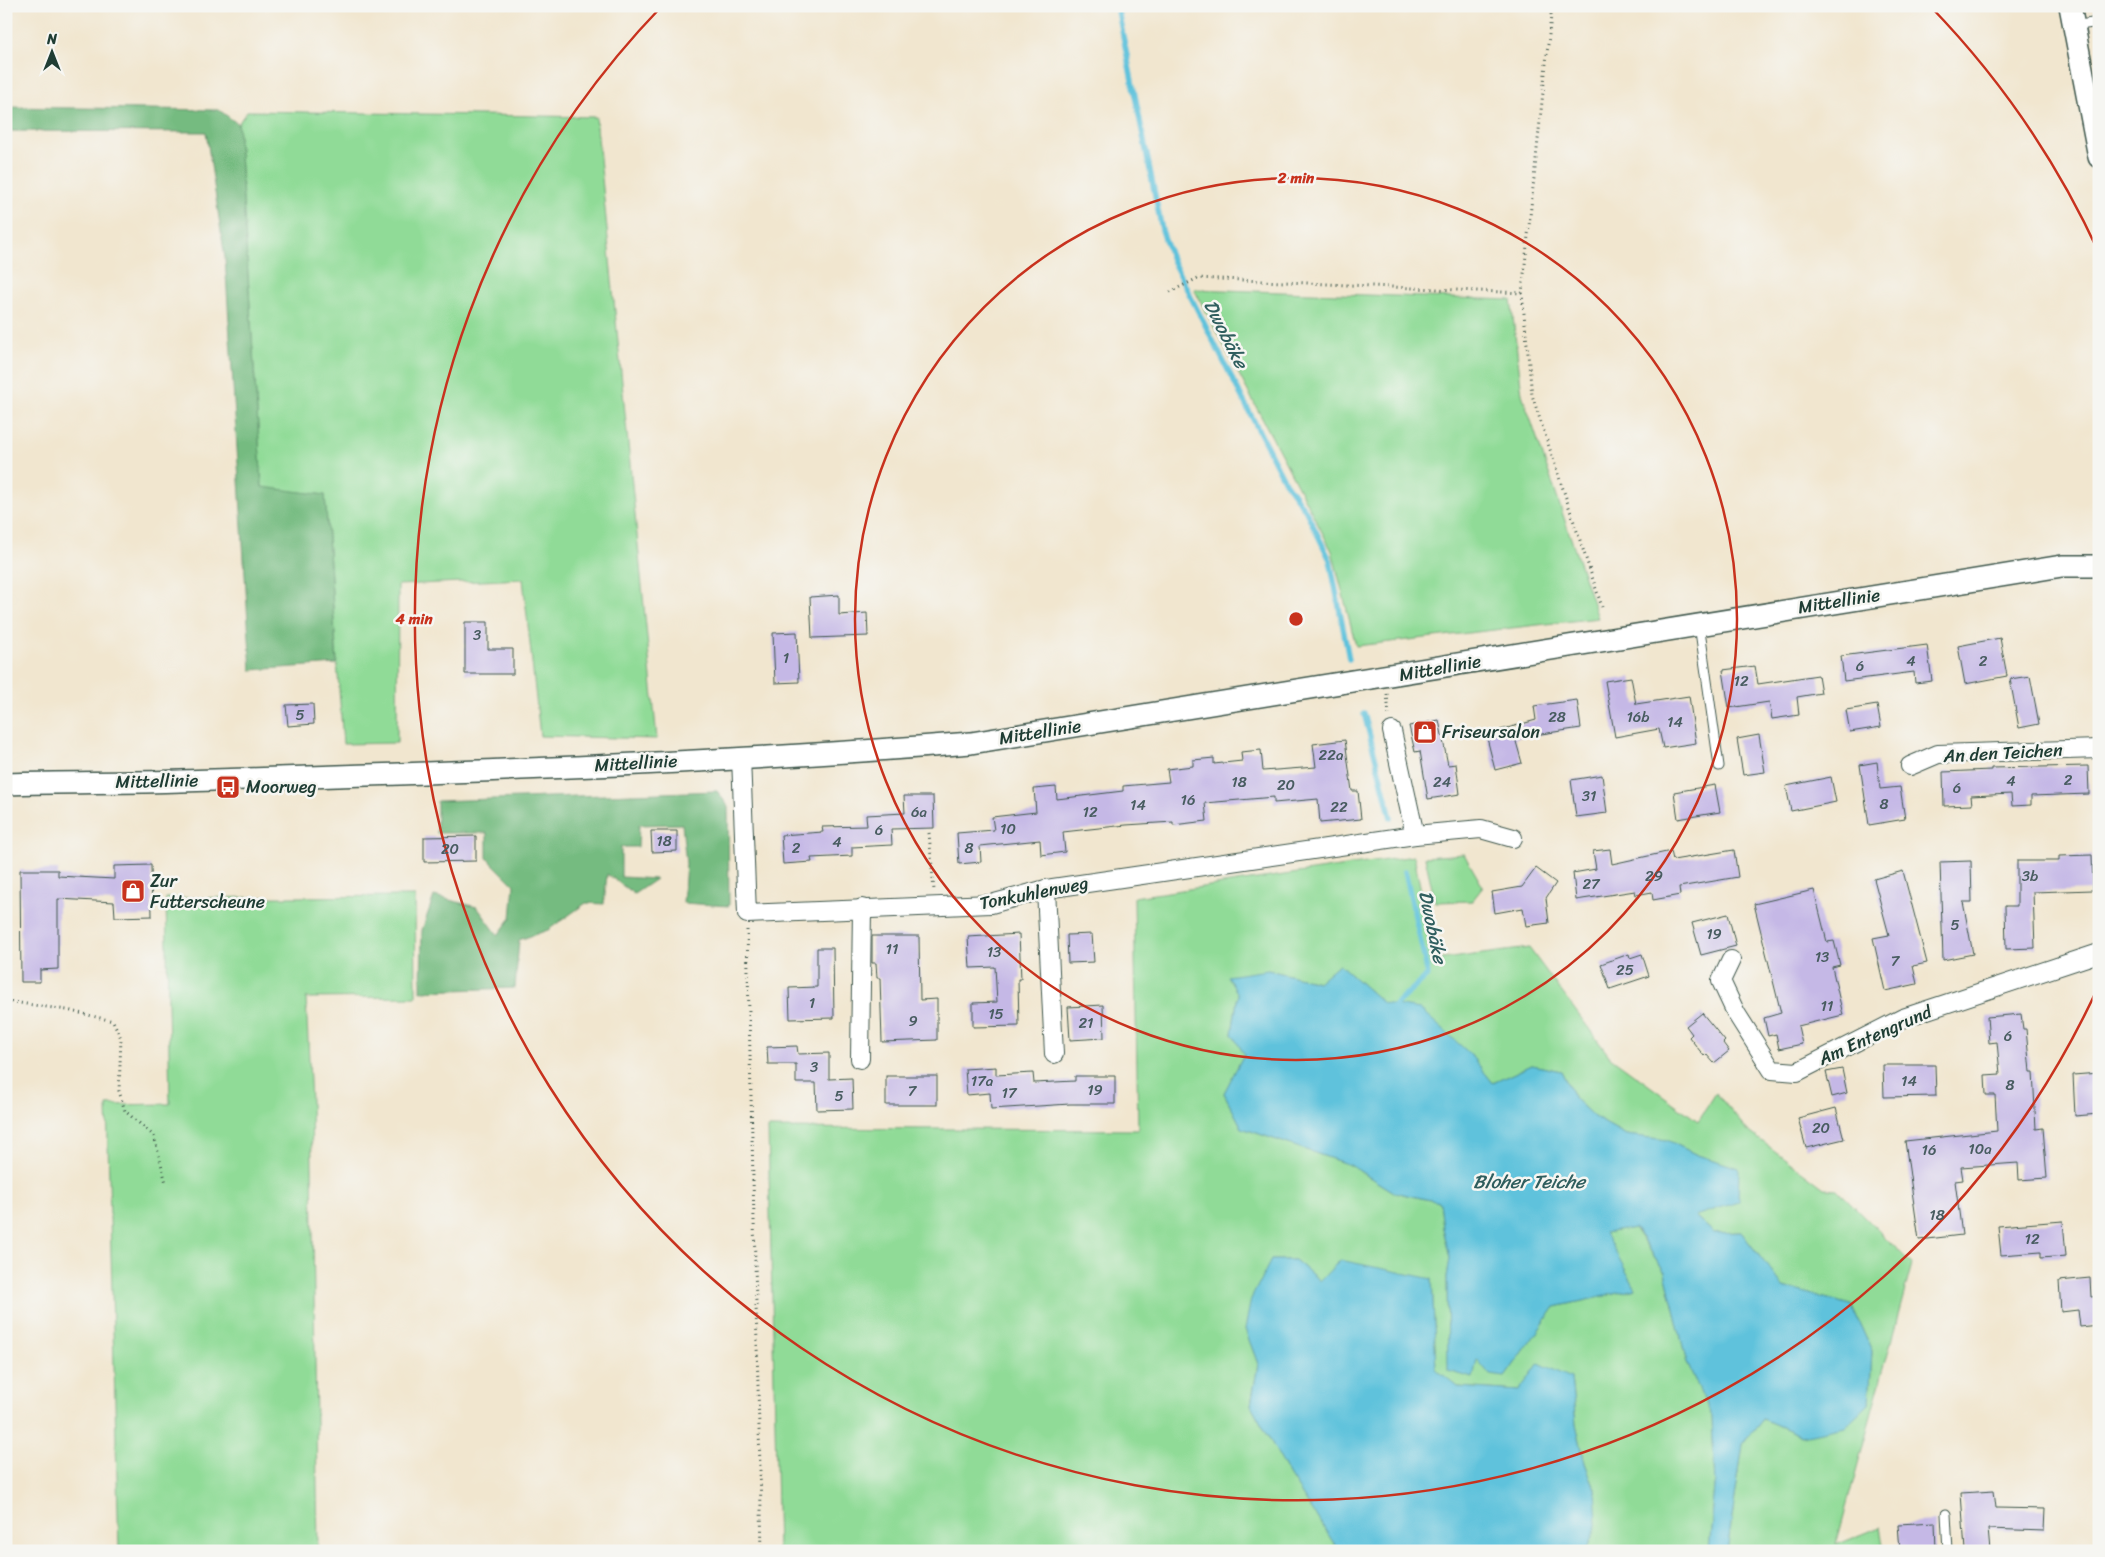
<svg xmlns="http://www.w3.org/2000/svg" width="2105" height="1557" viewBox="0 0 2105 1557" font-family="Sriracha,sans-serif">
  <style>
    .green { fill: #90db97; stroke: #588c66 }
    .forest { fill: #74bb80; stroke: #4a7c5a }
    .water { fill: #5ec2dc; stroke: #3e8088 }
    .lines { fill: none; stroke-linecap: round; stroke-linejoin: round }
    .stream { stroke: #5ec2dc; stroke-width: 5.5 }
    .building { fill: #c5b8e6 }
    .service-casing { stroke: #3e564b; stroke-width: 11 }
    .minor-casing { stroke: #3e564b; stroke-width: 20 }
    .tertiary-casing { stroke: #3e564b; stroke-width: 24 }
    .path { stroke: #3e564b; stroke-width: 3; stroke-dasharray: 1 4; stroke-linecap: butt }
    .service { stroke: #fff; stroke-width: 9 }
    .minor { stroke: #fff; stroke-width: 18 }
    .tertiary { stroke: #fff; stroke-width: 21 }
    .ring { fill: none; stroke: #c8321e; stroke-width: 2.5 }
    .labels { text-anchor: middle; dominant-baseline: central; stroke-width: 5; stroke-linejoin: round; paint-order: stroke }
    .number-label { font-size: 15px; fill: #485c60 }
    .street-label { font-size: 18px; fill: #1f3d34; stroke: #f6f6f2 }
    .poi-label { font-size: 18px; fill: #1f3d34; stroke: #f6f6f2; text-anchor: start }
    .water-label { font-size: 19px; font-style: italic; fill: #2f5e5e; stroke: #f6f6f2 }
    .centre { fill: #c8321e; stroke: #f6f6f2; stroke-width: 2.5 }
    .ring-label { font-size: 15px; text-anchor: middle; font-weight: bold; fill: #c8321e; stroke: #f6f6f2; stroke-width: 5; stroke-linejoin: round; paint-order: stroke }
  </style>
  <rect width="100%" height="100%" fill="#f6f6f2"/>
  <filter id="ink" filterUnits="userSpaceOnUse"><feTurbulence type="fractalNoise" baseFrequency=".02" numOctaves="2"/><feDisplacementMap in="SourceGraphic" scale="10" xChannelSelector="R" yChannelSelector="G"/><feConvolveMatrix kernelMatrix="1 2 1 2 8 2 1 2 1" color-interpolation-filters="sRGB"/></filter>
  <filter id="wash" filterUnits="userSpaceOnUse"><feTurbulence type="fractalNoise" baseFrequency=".0096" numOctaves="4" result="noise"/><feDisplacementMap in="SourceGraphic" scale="20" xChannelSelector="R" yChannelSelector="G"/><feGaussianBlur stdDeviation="1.12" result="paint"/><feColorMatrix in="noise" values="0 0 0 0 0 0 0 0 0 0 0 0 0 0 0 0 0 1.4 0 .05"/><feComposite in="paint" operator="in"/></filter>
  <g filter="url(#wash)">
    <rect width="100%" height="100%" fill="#f1e6cf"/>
    <!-- green -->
    <g class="green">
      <polygon points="247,111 596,117 657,739 540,736 523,579 398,585 397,743 343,744 325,495 262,488 238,124"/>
      <polygon points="1194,289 1511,300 1522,394 1598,618 1356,646 1332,551"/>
      <polygon points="1464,854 1483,887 1472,901 1435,902 1425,857"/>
      <polygon points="1414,856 1435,960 1529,948 1610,1057 1698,1121 1716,1093 1747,1130 1824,1188 1837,1189 1912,1264 1836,1545 1880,1527 1884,1551 1727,1551 1743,1444 1763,1419 1802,1436 1869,1404 1872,1351 1851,1305 1783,1287 1741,1232 1714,1233 1695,1216 1739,1168 1697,1155 1667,1140 1626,1135 1594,1117 1575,1099 1561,1071 1532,1065 1493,1083 1469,1053 1383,1003 1339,964 1318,982 1268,970 1238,994 1232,1034 1245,1054 1224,1093 1242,1128 1350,1165 1393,1192 1440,1202 1443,1228 1450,1258 1447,1277 1448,1344 1472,1378 1476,1359 1505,1377 1555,1307 1636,1289 1604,1233 1634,1228 1665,1272 1687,1363 1712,1416 1715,1486 1709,1551 1586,1551 1596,1525 1595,1489 1585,1463 1576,1424 1571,1378 1519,1391 1458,1387 1436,1370 1432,1279 1320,1281 1295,1260 1271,1260 1245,1329 1258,1364 1251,1405 1290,1476 1339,1551 778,1551 768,1128 1138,1130 1134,897"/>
      <polygon points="415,896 416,997 306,998 311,1102 318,1551 119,1551 107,1105 170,1104 166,898"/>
    </g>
    <!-- forest -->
    <g class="forest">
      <polygon points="6,107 219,110 238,124 262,487 325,495 337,664 251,670 225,258 206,132 6,131"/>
      <polygon points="717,791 728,806 729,906 683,903 686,864 682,824 639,825 638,847 621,847 621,877 656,879 634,894 607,874 604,904 586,903 548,930 519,940 515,988 421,991 422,930 434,896 477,907 498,935 511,918 514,885 487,858 487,833 437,833 437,801"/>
    </g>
    <!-- water -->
    <g class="water">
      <polygon points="1339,964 1383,1003 1420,1009 1469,1053 1493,1083 1532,1065 1561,1071 1575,1099 1594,1117 1626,1135 1667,1140 1697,1155 1739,1168 1738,1202 1695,1216 1714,1233 1741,1232 1783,1287 1851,1305 1872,1351 1869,1404 1845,1427 1802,1436 1763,1419 1743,1444 1727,1551 1709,1551 1715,1486 1712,1416 1687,1363 1665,1272 1635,1228 1605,1233 1636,1289 1555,1307 1505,1377 1490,1375 1477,1359 1473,1378 1448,1371 1447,1277 1450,1258 1443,1228 1440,1202 1393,1192 1350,1165 1242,1128 1224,1093 1244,1054 1232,1034 1238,994 1227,976 1268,970 1318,982"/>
      <polygon points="1271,1260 1295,1260 1320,1281 1340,1260 1432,1279 1436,1369 1458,1387 1519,1391 1539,1363 1571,1378 1576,1424 1585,1463 1595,1489 1597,1525 1586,1551 1339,1551 1290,1476 1251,1405 1258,1364 1245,1329 1251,1299"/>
    </g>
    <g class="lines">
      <!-- stream -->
      <g class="stream">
        <polyline points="1117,6 1162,230 1172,260 1285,482 1306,511 1330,560 1349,659"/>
        <polyline points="1364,713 1391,818"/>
        <polyline points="1395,1005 1428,975 1405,871"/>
      </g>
    </g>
    <g id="blocks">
      <!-- building -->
      <g class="building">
        <polygon points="839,595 839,615 867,613 868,636 812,638 810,597"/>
        <polygon points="465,622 488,622 488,649 513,649 513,674 465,674"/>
        <polygon points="797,632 799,682 775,683 773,633"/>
        <polygon points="2000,638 2007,676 1965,684 1958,646"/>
        <polygon points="1927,645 1932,681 1915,683 1914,672 1844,681 1841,656"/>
        <polygon points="1755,666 1758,684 1818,675 1821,693 1797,697 1799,715 1772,719 1769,702 1729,708 1723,670"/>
        <polygon points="2030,676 2039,724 2019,728 2010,679"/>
        <polygon points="1631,677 1636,704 1689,696 1696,743 1663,748 1659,729 1615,737 1605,681"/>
        <polygon points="1577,700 1581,728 1515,738 1522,763 1495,770 1486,734 1536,720 1534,706"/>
        <polygon points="313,704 314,724 288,726 286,705"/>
        <polygon points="1877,705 1881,727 1850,732 1846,710"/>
        <polygon points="1439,720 1448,765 1456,764 1460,794 1428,799 1420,751 1415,752 1409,726"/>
        <polygon points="1759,735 1765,772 1743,775 1737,739"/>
        <polygon points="1345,740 1352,791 1358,791 1361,819 1320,823 1318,799 1274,803 1274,797 1205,803 1207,821 1173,825 1173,822 1126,825 1063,832 1065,852 1041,855 1040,840 980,846 981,862 959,864 957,833 994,830 992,817 1036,812 1034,789 1056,787 1057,799 1123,791 1123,786 1169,782 1167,769 1193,766 1193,760 1214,758 1214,764 1242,761 1241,752 1261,750 1263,771 1316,767 1313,744"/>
        <polygon points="1877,762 1880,789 1900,787 1905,819 1869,825 1860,765"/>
        <polygon points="2088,766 2089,794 2031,796 2031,805 2012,806 2011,794 1971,796 1972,805 1944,806 1943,772 1991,770 1991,768"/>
        <polygon points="1602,775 1607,813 1576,817 1571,780"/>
        <polygon points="1831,777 1836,802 1791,811 1786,786"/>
        <polygon points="1715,785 1720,812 1678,819 1674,792"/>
        <polygon points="904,796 933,796 934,828 891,829 892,845 852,847 852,856 811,858 812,862 783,864 781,835 823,832 822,827 867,826 866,815 905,813"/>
        <polygon points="651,831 677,831 677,851 652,852"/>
        <polygon points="476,836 476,861 424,862 424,837"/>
        <polygon points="1610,849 1612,864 1671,851 1673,860 1734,850 1738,877 1679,887 1680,895 1653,900 1652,892 1636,895 1635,891 1576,900 1573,873 1596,869 1593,851"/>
        <polygon points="2092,855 2093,890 2033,892 2035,948 2006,949 2005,906 2017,906 2017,861 2059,861 2059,856"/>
        <polygon points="1971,861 1972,902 1963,902 1973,954 1943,960 1940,862"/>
        <polygon points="151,865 152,916 115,917 114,902 58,899 58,969 40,970 40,982 21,982 20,870 58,870 58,876 114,879 114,866"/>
        <polygon points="1536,868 1556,883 1546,898 1549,923 1526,926 1523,908 1495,913 1492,892 1522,887"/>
        <polygon points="1903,871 1927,963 1913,966 1917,984 1885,991 1873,938 1889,935 1874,879"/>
        <polygon points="1814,890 1827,942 1834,941 1840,965 1832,967 1843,1015 1798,1026 1802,1044 1779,1049 1776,1034 1768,1036 1764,1018 1781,1013 1754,904"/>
        <polygon points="1728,914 1736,946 1701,955 1692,923"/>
        <polygon points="1019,934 1021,979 1018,979 1019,1026 973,1027 973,1003 997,1002 995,967 970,968 968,937"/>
        <polygon points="1092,934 1094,962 1068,963 1067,935"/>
        <polygon points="872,936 919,936 920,1000 937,999 937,1040 882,1042 880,978 877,978 876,963 872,963"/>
        <polygon points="817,948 833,948 834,1018 790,1019 789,988 817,987"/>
        <polygon points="1629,954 1630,958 1642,954 1649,976 1610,989 1601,964"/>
        <polygon points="1103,1005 1104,1038 1070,1040 1068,1007"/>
        <polygon points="1702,1013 1725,1041 1723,1043 1729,1051 1714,1063 1706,1054 1704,1056 1689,1037 1692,1034 1686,1026"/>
        <polygon points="2021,1014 2023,1029 2026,1029 2030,1072 2033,1072 2036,1129 2043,1128 2047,1178 2019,1180 2018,1163 1961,1167 1963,1180 1955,1181 1962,1235 1919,1240 1905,1141 1997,1131 1995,1095 1986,1095 1985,1075 2000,1074 1997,1042 1989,1043 1987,1017"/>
        <polygon points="797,1046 798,1054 829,1053 829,1079 852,1078 853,1109 817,1110 816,1083 796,1083 796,1064 768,1064 767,1047"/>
        <polygon points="1883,1065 1935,1065 1936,1096 1884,1097"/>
        <polygon points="996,1067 996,1075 1033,1073 1034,1083 1075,1081 1075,1076 1115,1076 1115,1104 1070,1104 991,1109 990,1093 967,1095 965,1069"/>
        <polygon points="1842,1069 1847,1093 1832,1097 1826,1072"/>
        <polygon points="2099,1073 2099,1114 2075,1116 2073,1075"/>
        <rect x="886" y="1076" width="51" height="29"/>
        <polygon points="1836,1108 1844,1139 1806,1148 1798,1118"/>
        <polygon points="2063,1221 2066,1256 2041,1258 2041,1252 2001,1255 1998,1226"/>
        <polygon points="2090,1278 2091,1297 2099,1296 2099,1325 2080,1327 2078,1310 2061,1312 2059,1281"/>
        <polygon points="1994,1491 1996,1508 2045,1509 2044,1531 1988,1529 1990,1551 1965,1551 1961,1493"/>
        <polygon points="1935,1522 1936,1551 1900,1551 1898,1524"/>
      </g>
    </g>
  </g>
  <g filter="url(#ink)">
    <use href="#blocks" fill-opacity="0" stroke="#3e564b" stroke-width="1"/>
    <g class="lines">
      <!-- service casing -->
      <g class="service-casing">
        <g id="service">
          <polyline points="2073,26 2099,22"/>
          <polyline points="1699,624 1719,766"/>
          <polyline points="1946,1514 1948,1551"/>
        </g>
      </g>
      <!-- minor casing -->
      <g class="minor-casing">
        <g id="minor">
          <polyline points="1392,731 1415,835"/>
          <polyline points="741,757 747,914 991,904 1046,889 1415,835 1481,829 1513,838"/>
          <polyline points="1910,766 1938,754 2099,749"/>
          <polyline points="1046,889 1054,1054"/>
          <polyline points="1731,960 1721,981 1736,1013 1772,1070 1797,1072 1903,1018 2099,953"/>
          <polyline points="860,1059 862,908"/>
        </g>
      </g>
      <!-- tertiary casing -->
      <g class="tertiary-casing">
        <g id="tertiary">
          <polyline points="2070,6 2099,157"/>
          <path d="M6 784C64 782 123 783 181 781 444 773 708 764 971 743L2062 566H2099"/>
        </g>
      </g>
      <!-- path -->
      <g class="path">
        <polyline points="1170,292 1198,278 1522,293 1552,6"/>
        <polyline points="1522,293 1532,395 1602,607"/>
        <polyline points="1387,694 1389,715"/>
        <polyline points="929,833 934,890"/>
        <polyline points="747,930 762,1551"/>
        <polyline points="6,1001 67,1010 113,1021 121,1038 119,1091 125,1111 154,1136 166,1183"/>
      </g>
      <!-- service -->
      <use href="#service" class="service"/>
      <!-- minor -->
      <use href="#minor" class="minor"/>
      <!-- tertiary -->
      <use href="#tertiary" class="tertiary"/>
    </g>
  </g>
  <!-- distance rings -->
  <g class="ring">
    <circle cx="1296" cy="619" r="441"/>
    <path d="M2099 985A882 882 0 1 1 662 6M1930 6A882 882 0 0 1 2099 253"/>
  </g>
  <!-- icons -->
  <defs>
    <g id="shop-square" transform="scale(1.25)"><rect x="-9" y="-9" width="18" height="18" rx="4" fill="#c8321e" stroke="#f6f6f2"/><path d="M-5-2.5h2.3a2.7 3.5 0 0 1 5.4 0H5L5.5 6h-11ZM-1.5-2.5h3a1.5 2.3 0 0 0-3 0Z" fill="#fff"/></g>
    <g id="bus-square" transform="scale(1.25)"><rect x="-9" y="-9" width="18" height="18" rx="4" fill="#c8321e" stroke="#f6f6f2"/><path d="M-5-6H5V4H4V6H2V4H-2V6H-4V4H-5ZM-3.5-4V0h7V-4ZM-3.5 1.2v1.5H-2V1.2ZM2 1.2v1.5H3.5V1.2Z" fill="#fff"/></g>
  </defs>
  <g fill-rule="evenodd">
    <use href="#shop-square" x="1425" y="732"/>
    <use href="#bus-square" x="228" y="787"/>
    <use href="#shop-square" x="133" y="891"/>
  </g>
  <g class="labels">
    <!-- number labels -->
    <g class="number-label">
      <text x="477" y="635">3</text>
      <text x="786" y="658">1</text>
      <text x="1911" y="661">4</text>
      <text x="1983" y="661">2</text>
      <text x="1860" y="666">6</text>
      <text x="1741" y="681">12</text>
      <text x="300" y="715">5</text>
      <text x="1557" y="717">28</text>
      <text x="1638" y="717">16b</text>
      <text x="1675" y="722">14</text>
      <text x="1331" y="755">22a</text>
      <text x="2068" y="780">2</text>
      <text x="2011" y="781">4</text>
      <text x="1239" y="782">18</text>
      <text x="1442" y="782">24</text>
      <text x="1286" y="785">20</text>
      <text x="1957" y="788">6</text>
      <text x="1589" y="796">31</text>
      <text x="1188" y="800">16</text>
      <text x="1884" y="804">8</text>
      <text x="1138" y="805">14</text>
      <text x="1339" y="807">22</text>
      <text x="919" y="812">6a</text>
      <text x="1090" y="812">12</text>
      <text x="1008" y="829">10</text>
      <text x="879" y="830">6</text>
      <text x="664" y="841">18</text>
      <text x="837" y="842">4</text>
      <text x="796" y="848">2</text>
      <text x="969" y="848">8</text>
      <text x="450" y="849">20</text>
      <text x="1654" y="876">29</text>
      <text x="2030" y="876">3b</text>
      <text x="1591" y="884">27</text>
      <text x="1955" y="925">5</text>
      <text x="1714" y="934">19</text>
      <text x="892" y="949">11</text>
      <text x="994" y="952">13</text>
      <text x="1822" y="957">13</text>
      <text x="1895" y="961">7</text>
      <text x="1625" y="970">25</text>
      <text x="812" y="1003">1</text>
      <text x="1827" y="1006">11</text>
      <text x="996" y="1014">15</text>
      <text x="913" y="1021">9</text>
      <text x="1086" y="1023">21</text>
      <text x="2008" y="1036">6</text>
      <text x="814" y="1067">3</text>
      <text x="982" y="1081">17a</text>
      <text x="1909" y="1081">14</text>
      <text x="2010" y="1085">8</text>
      <text x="1095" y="1090">19</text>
      <text x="912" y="1091">7</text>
      <text x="1009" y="1093">17</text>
      <text x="839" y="1096">5</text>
      <text x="1821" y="1128">20</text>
      <text x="1980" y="1149">10a</text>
      <text x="1929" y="1150">16</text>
      <text x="1937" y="1215">18</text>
      <text x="2032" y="1239">12</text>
    </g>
    <!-- street labels -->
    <g class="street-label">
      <text transform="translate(1839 601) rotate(-9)">Mittellinie</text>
      <text transform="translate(1440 668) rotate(-10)">Mittellinie</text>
      <text transform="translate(1040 732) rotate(-9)">Mittellinie</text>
      <text transform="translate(2003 753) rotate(-3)">An den Teichen</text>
      <text transform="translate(636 763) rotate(-3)">Mittellinie</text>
      <text transform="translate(157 781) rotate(-1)">Mittellinie</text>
      <text transform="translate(1034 893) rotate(-11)">Tonkuhlenweg</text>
      <text transform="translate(1875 1035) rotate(-24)">Am Entengrund</text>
    </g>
    <!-- poi labels -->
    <g class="poi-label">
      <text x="1442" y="732">Friseursalon</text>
      <text x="246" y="787">Moorweg</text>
      <text x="150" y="881">Zur<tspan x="150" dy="21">Futterscheune</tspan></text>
    </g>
    <!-- water labels -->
    <g class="water-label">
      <text transform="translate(1226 334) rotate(63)">Dwobäke</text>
      <text transform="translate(1433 927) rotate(78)">Dwobäke</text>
      <text x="1529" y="1181">Bloher Teiche</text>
    </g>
  </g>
  <circle cx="1296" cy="619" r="8" class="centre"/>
  <g class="ring-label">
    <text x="1296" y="183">2 min</text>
    <text x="414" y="624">4 min</text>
  </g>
  <!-- margin -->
  <rect width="2105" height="1557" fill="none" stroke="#f6f6f2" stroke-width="25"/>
  <!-- north arrow -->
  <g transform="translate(52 52)" stroke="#f6f6f2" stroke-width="4" paint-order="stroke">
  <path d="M0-4L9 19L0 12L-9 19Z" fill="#1f3d34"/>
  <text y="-8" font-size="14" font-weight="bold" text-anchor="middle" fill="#1f3d34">N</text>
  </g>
</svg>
